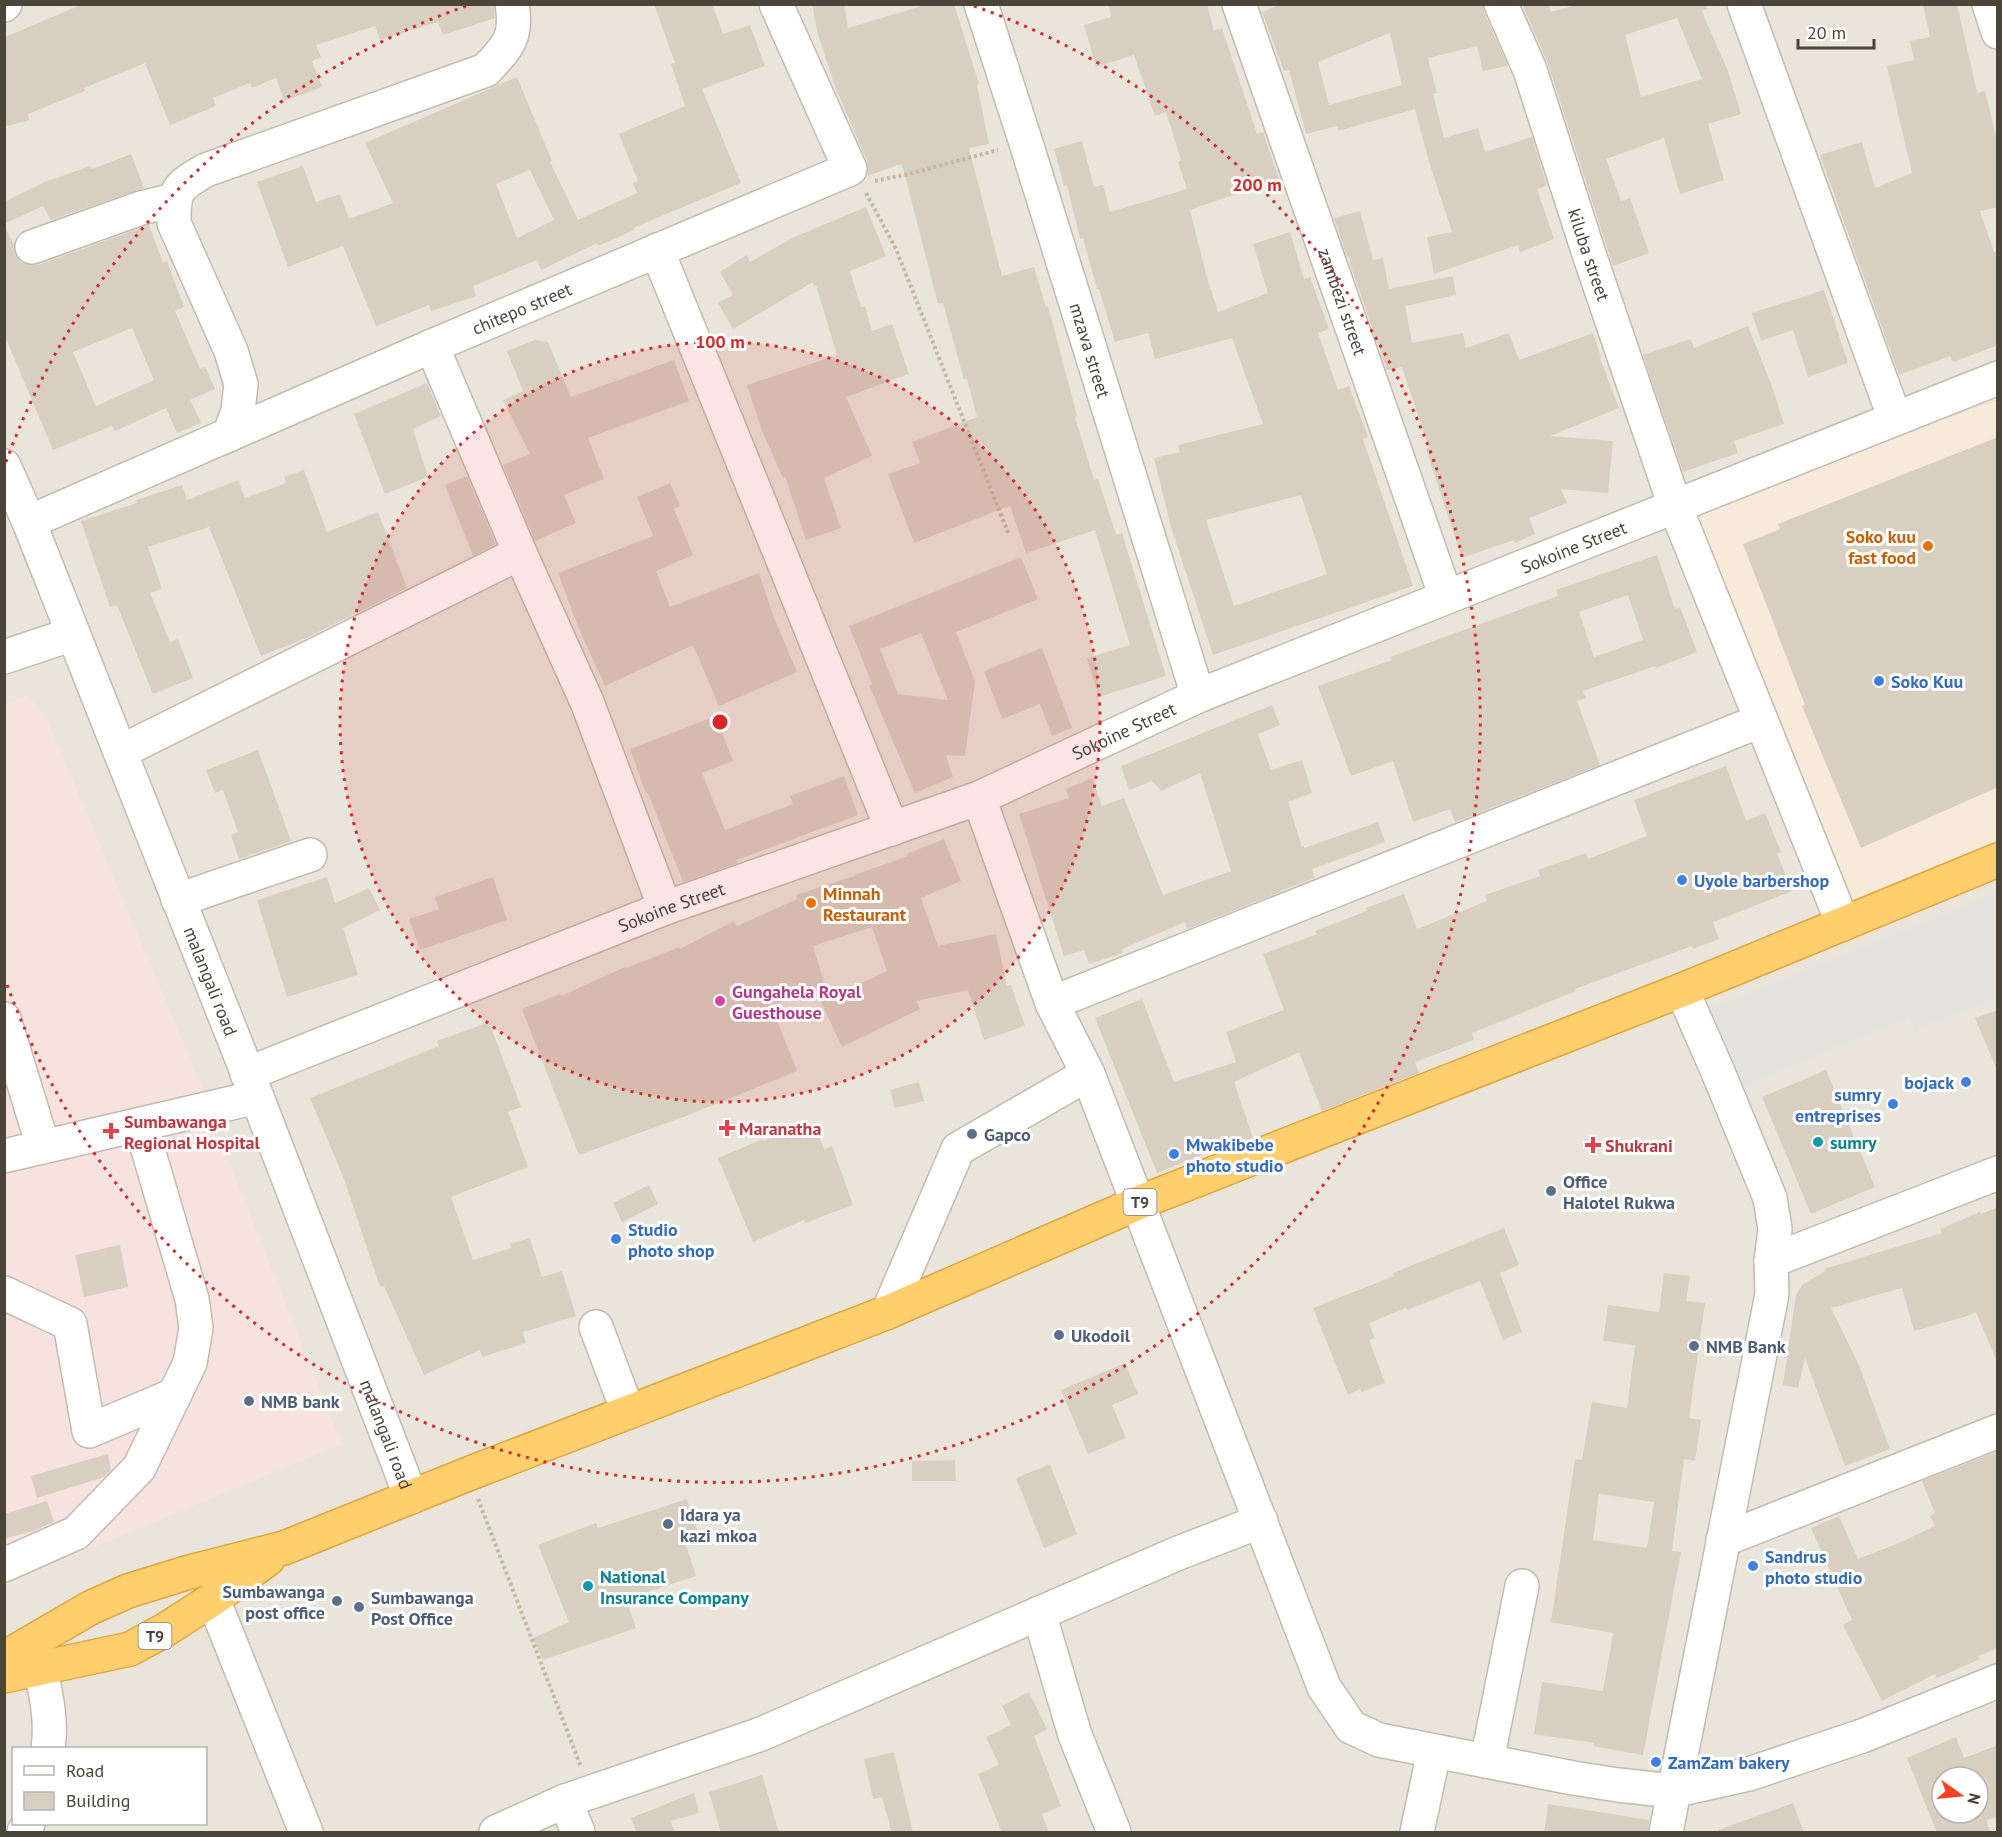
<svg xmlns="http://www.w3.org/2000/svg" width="2002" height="1837" viewBox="0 0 2002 1837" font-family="'PT Sans',sans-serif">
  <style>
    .residential { fill: #eae5da; fill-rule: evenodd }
    .commercial { fill: #f7ead8 }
    .medical { fill: #f6e3e0 }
    .parking { fill: #e5e3e0 }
    .building { fill: #d8cfc1; fill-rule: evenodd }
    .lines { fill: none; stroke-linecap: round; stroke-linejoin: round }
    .minor-casing { stroke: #c2bbae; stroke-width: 36 }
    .highway-casing { stroke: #e0a43c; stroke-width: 36 }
    .path { stroke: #c4b79f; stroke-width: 4; stroke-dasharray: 3 3; stroke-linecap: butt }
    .minor { stroke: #fff; stroke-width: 33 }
    .highway { stroke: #ffcf6e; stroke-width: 33 }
    .ring { fill: none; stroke: #d62828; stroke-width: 3; stroke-dasharray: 3 6 }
    .food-dot { fill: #e8710a; stroke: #fff; stroke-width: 2 }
    .shop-dot { fill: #3f7fe0; stroke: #fff; stroke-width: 2 }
    .hotel-dot { fill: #d1479c; stroke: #fff; stroke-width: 2 }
    .health-dot { fill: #e0444e; stroke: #fff; stroke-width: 2 }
    .service-dot { fill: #5c6f8a; stroke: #fff; stroke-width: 2 }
    .culture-dot { fill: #0f9aa8; stroke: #fff; stroke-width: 2 }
    .labels { text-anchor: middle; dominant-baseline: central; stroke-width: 6; stroke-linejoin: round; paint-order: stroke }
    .shield { fill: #fff; stroke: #817c74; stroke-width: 1.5 }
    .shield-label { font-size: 16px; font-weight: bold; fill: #4b4439 }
    .street-label { font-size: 18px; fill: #4b4439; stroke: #fff }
    .food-label { font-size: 18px; font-weight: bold; fill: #c56008; stroke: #fff; text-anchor: end }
    .shop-label { font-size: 18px; font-weight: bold; fill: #366cbe; stroke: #fff; text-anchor: start }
    .hotel-label { font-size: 18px; font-weight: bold; fill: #b23c85; stroke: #fff; text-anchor: start }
    .health-label { font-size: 18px; font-weight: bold; fill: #be3a42; stroke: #fff; text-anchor: start }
    .service-label { font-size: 18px; font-weight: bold; fill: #4e5e75; stroke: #fff; text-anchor: start }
    .culture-label { font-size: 18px; font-weight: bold; fill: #0d838f; stroke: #fff; text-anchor: start }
    .centre { fill: #d62828; stroke: #fff; stroke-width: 3 }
    .ring-label { font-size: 18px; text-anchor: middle; font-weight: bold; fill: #d62828; stroke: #fff; stroke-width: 6; stroke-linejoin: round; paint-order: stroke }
  </style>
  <rect width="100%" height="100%" fill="#f6f3ec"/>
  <!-- residential -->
  <path class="residential" d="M5 5H1997V1832H5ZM14 1748H206V1824H14ZM1942 1777H1978V1813H1942Z"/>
  <!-- commercial -->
  <polygon class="commercial" points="1997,400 1997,847 1852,906 1694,515"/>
  <!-- medical -->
  <polygon class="medical" points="28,696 45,715 202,1087 234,1174 342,1444 5,1584 4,705"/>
  <!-- parking -->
  <polygon class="parking" points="1997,893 1997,997 1915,1030 1909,1017 1742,1086 1711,1009"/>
  <!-- building -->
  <g class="building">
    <polygon points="83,4 494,4 495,18 443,35 438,22 380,40 375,26 316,45 321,57 312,61 322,87 284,101 276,78 252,88 250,83 213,98 216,106 170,125 145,63 84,88 85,91 28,114 29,120 4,127 5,37"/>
    <path d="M654 4H712L723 34 750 25 765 66 702 89 741 183 633 228 634 230 598 246 597 243 541 270 537 260 473 286 476 296 431 311 429 305 376 326 343 246 288 267 257 182 303 166 316 202 340 194 349 219 393 203 365 143 517 77 552 161 550 162 578 220 637 193 633 183 638 181 619 134 685 106 671 64 675 63ZM530 170 554 220 517 238 496 184Z"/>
    <polygon points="812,4 844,4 848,28 928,4 954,4 979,84 977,85 989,144 969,148 1002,276 1034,267 1046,307 1048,306 1077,416 1075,417 1094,480 1098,479 1116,535 1122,533 1166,676 1099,697 1087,658 1130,645 1095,530 1026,553 1010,506 914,543 888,474 920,463 912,442 977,417 967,379 964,380 943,303 938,304 903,168 901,164 868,176 867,161 834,84 817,31"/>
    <path d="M1108 4H1207L1214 31 1222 28 1257 134 1263 132 1279 179 1190 210 1210 289H1211L1218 312 1268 293 1253 244 1290 232 1304 279 1310 277 1329 329 1318 333 1338 390 1349 386 1368 437 1363 439 1413 586 1213 655 1171 527 1154 458 1180 452 1178 445 1263 424 1232 338 1155 359 1148 333 1115 342 1099 289H1097L1083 238 1080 239 1067 185 1064 186 1054 149 1082 141 1094 187 1103 185 1110 212 1187 189 1178 162 1181 160 1166 112 1155 116 1134 55 1096 67 1084 25 1111 17ZM1301 495 1327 574 1234 606 1206 520Z"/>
    <path d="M1282 4H1483L1484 12 1508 66 1483 71 1477 46 1428 58 1437 93 1433 94 1444 138 1478 128 1485 152 1532 137 1547 186 1537 189 1554 239 1520 252 1518 245 1434 274 1427 237 1452 232 1429 162 1415 109 1338 131 1337 126 1306 134 1289 70 1284 71 1262 12ZM1390 33 1402 85 1329 105 1318 62Z"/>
    <path d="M1522 4H1548L1551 12 1580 4H1706L1707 9 1702 10 1703 14 1728 71 1741 114 1708 124 1724 180 1680 194 1664 138 1606 159 1621 201 1630 198 1649 253 1613 266 1548 64ZM1677 18 1702 79 1641 97 1625 35Z"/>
    <polygon points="1923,4 1957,4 1977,93 1985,91 1998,144 1998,207 1980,211 1994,252 1998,251 1998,345 1953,362 1950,356 1899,375 1820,155 1862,142 1875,188 1912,173 1887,66 1914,60 1910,41 1930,37"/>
    <polygon points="131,154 144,188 51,220 43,206 4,224 4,202 45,182 90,166 92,169"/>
    <polygon points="866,207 886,256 850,271 861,307 865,306 872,331 892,324 909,374 846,397 872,456 824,478 841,528 806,540 785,477 783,478 762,431 747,385 837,355 816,285 814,286 813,282 733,329 718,303 733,295 720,272 747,255 750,262 792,238"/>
    <polygon points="1360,211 1373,260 1383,258 1389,289 1453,276 1456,295 1405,306 1412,343 1463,333 1466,348 1509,333 1519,360 1593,333 1601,357 1600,358 1619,408 1550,436 1613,441 1608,493 1561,489 1567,503 1529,518 1535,534 1515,543 1514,540 1462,558 1426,449 1429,448 1402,367 1387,370 1351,267 1349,256 1347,257 1334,218"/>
    <path d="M4 225 14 245 15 254 20 262 29 265H38L149 225 163 263 167 261 184 307 175 311 200 369 205 367 215 389 190 400 201 423 177 433 166 408 115 431 112 426 53 450 4 334ZM132 328 154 380 96 406 73 352Z"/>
    <polygon points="1824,290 1848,363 1808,377 1793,330 1761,341 1752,313"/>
    <polygon points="1748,326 1773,389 1784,424 1734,441 1738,453 1683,472 1643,355 1691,339 1694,348"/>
    <polygon points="535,340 548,342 571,397 674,360 689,401 588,438 604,479 564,495 576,523 535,541 503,465 530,454 503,400 523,391 507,351"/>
    <polygon points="427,383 441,416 413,429 428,477 385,494 354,414"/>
    <polygon points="1998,437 1998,787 1861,848 1802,706 1805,705 1743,544 1780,529 1778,524"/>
    <polygon points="304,470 327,532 378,512 407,588 306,638 261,656 209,527 148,547 162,589 150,593 170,642 178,639 193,678 153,694 117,605 110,607 81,521 137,503 136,500 182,485 187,500 238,480 245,498 286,483 284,477"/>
    <polygon points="467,476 496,544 473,556 445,485"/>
    <polygon points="670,483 680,506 674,509 693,555 656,571 670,607 759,573 773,615 797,672 719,706 693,645 605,686 579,629 558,573 653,536 637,497"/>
    <path d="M1657 555 1675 609 1680 607 1697 652 1656 668 1655 666 1583 691 1586 698 1577 701 1600 765 1455 822 1450 809 1413 822 1393 761 1351 776 1318 686 1392 660 1390 657 1558 596 1556 590ZM1628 595 1643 640 1594 657 1579 612Z"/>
    <path d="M1021 557 1038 599 956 632 975 681 965 756 946 755 953 777 915 793 869 685 872 684 849 626ZM921 633 948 700 898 694 880 649Z"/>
    <polygon points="1042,648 1072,728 1052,736 1040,704 1002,719 984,671"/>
    <polygon points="1272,705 1280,725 1258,734 1271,770 1302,760 1312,793 1288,802 1302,847 1304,846 1304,848 1378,822 1385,842 1312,869 1315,878 1280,891 1280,892 1187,929 1185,922 1122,949 1123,953 1089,964 1084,950 1064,956 1019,814 1069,798 1066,789 1092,778 1102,806 1124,798 1163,895 1231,871 1200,773 1161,791 1152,781 1129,790 1121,766"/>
    <polygon points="716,716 733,761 702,773 725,830 793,804 790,796 844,776 858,815 737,860 738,863 683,882 648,793 646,794 630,749"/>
    <polygon points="258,750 291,841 239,859 231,835 238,832 223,790 215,793 206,770"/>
    <polygon points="1726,766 1746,821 1765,813 1781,852 1777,853 1792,891 1713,922 1719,939 1693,949 1692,946 1575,989 1576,991 1472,1033 1474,1040 1415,1062 1419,1073 1322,1111 1299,1052 1234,1082 1253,1138 1212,1154 1211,1151 1157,1173 1095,1018 1142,999 1174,1082 1236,1062 1226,1032 1284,1010 1263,954 1317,934 1315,931 1367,911 1366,908 1404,894 1417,929 1487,901 1485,895 1540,876 1538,870 1586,853 1588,859 1647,836 1634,800"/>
    <polygon points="944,839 961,881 921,898 938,946 996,934 1007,986 1011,985 1025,1026 984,1040 968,990 916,1001 920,1009 842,1047 821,1002 887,971 872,927 813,946 826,988 771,1005 797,1071 686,1116 579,1155 522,1009 560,994 561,996 625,967 626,968 679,947 680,949 734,921 737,926 797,899 796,895 854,876 854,875 908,856 907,854"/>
    <polygon points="327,877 335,903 369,888 380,910 343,928 358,975 287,997 257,900"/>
    <polygon points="493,877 507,920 420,950 409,919 439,909 435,897"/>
    <polygon points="1998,1010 1998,1070 1997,1070 1975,1018"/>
    <polygon points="489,1022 521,1107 508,1112 528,1167 451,1197 473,1260 512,1248 510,1244 530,1238 542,1277 562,1271 576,1316 523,1332 526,1343 482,1357 480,1350 424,1375 384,1286 380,1287 344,1179 310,1098 439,1046 437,1041"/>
    <polygon points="1826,1070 1875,1187 1811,1214 1762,1097"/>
    <polygon points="919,1082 924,1101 895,1108 890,1090"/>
    <polygon points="814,1122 824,1149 832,1146 853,1205 805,1223 804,1220 753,1242 718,1158 763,1139 763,1141"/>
    <polygon points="649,1185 658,1204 622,1222 613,1203"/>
    <polygon points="1998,1207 1998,1364 1976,1312 1964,1317 1914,1331 1902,1288 1831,1308 1858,1363 1890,1449 1845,1466 1805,1358 1798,1388 1783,1385 1796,1295 1802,1285 1825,1271 1824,1269 1942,1233 1940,1229 1980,1212 1981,1214"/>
    <polygon points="1504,1228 1519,1265 1500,1273 1522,1332 1503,1340 1480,1281 1407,1310 1406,1308 1369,1323 1375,1338 1369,1340 1385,1383 1361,1392 1360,1389 1348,1395 1313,1308 1394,1276 1393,1273"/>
    <polygon points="120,1245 128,1287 84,1297 75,1255"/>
    <path d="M1664 1273 1690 1276 1686 1301 1705 1303 1689 1418 1701 1420 1695 1461 1684 1459 1672 1551 1681 1552 1643 1755 1593 1746 1594 1743 1534 1734 1542 1682 1603 1691 1613 1633 1551 1622 1575 1459 1582 1460 1592 1402 1627 1408 1635 1345 1603 1341 1608 1305 1659 1312ZM1599 1494 1654 1502 1647 1548 1593 1540Z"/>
    <polygon points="1125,1363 1138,1394 1112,1405 1126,1438 1088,1454 1061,1390"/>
    <polygon points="1998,1451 1998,1648 1978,1656 1980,1659 1937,1678 1935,1674 1882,1701 1843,1625 1852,1620 1811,1528 1839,1516 1858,1559 1899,1543 1935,1526 1930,1516 1935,1513 1922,1481"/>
    <polygon points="108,1454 111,1470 104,1477 37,1498 31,1476"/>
    <polygon points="955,1460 956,1481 912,1481 912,1461"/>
    <polygon points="1050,1464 1077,1534 1044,1548 1016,1478"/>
    <polygon points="687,1499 697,1530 683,1535 696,1576 626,1599 636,1628 543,1660 533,1638 569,1622 538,1545 596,1523 598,1528"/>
    <polygon points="47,1501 54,1522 33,1531 4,1539 4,1514"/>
    <polygon points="1029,1692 1047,1729 1034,1736 1061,1806 1042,1814 1049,1833 1002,1833 978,1774 999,1765 986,1737 1011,1725 1002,1706"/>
    <path d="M1956 1737 1964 1758 1998 1745V1817L1986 1820 1991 1833H1937L1907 1758ZM1942 1777H1978V1813H1942Z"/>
    <polygon points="894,1752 913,1833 892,1833 882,1797 873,1799 864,1759"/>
    <polygon points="762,1775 779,1833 721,1833 709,1792"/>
    <polygon points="694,1793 699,1813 671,1821 675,1833 636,1831 631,1818"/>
    <polygon points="1793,1803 1804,1833 1719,1833 1718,1830"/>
    <polygon points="1548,1804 1649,1820 1648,1833 1544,1833"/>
  </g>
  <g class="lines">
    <!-- minor casing -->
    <g class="minor-casing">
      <g id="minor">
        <path id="s1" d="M981 4 1026 143 1198 696"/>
        <path id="s2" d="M1239 4 1446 597"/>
        <path id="s3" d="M1501 4 1530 70 1588 251 1675 506 1843 924"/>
        <polyline points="1744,4 1895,419"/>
        <polyline points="1989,4 1998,32"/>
        <polyline points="4,5 5,4"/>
        <polyline points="32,247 141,208 174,200"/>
        <polyline points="657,250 892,829"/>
        <polyline points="432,346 520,553 587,702 665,908"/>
        <path d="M229 435 238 411 241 384 231 351 174 223C174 188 177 187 206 170L486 70C507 47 518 38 512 4"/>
        <path id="s4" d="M4 466 29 522 257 1097 411 1497"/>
        <path id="s5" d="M29 522 432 346 850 169 776 4"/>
        <polyline points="4,657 73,634"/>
        <polyline points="120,752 520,553"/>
        <polyline points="979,798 1052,1003 1088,1074 1324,1687 1351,1727 1379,1740 1573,1778 1618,1785 1673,1791 1749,1774 1862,1736 1998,1681"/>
        <polyline points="178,900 310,855"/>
        <polyline points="1052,1003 1760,721"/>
        <polyline points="4,1019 43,1146"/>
        <path id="s6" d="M247 1074 665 908 979 798 1198 696 1998 378"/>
        <polyline points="4,1156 257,1097"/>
        <polyline points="1771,1261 1998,1173"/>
        <polyline points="4,1293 70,1324 89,1431 174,1395"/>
        <polyline points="888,1312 958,1149 1088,1074"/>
        <polyline points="596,1327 628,1412"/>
        <polyline points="1723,1540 1998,1431"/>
        <polyline points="4,1565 76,1533 139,1468 190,1363 196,1328 192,1299 141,1126"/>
        <polyline points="213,1599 306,1832"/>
        <polyline points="1039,1613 1075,1735 1114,1832"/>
        <path d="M40 1669C47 1695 52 1722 48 1748"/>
        <polyline points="1487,1761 1522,1586"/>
        <polyline points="565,1801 578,1832"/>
        <polyline points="24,1832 28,1824"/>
        <polyline points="496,1832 565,1801 761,1734 1176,1554 1261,1521"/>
        <polyline points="1417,1832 1434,1752"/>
        <polyline points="1666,1832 1772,1294 1771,1261 1775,1229 1770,1198 1718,1072 1682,990"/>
      </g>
    </g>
    <!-- highway casing -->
    <g class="highway-casing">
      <g id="highway">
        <polyline points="4,1658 90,1608 128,1591 186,1573 284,1548 468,1474 888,1312 1138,1203 1682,990 1998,860"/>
        <polyline points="4,1676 130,1649 165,1630 213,1599 268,1559"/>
      </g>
    </g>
    <!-- path -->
    <g class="path">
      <polyline points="875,181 909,174 998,150"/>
      <polyline points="866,193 896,249 1009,535"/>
      <polyline points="478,1499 581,1767"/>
    </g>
    <!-- minor -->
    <use href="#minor" class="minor"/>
    <!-- highway -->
    <use href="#highway" class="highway"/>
  </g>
  <!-- distance rings -->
  <circle cx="720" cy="722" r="380" fill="#d62828" fill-opacity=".12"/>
  <g class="ring">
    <circle cx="720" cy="722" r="380"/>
    <path d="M6 462A760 760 0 0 1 466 6M974 6A760 760 0 1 1 6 982"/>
  </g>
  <!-- markers -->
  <g class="food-dot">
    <circle cx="1928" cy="546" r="6"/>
    <circle cx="811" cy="903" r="6"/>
  </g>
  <g class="shop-dot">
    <circle cx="1879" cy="681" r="6"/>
    <circle cx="1682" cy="880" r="6"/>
    <circle cx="1966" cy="1082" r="6"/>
    <circle cx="1893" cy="1104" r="6"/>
    <circle cx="1174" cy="1154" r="6"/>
    <circle cx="616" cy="1239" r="6"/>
    <circle cx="1753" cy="1566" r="6"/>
    <circle cx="1656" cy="1762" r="6"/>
  </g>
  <circle class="hotel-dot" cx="720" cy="1001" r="6"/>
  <g class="health-dot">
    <path d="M724 1119h6v6h6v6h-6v6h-6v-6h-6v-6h6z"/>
    <path d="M108 1122h6v6h6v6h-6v6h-6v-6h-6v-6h6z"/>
    <path d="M1590 1136h6v6h6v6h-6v6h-6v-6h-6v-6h6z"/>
  </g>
  <g class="service-dot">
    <circle cx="972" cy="1134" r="6"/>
    <circle cx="1551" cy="1191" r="6"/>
    <circle cx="1059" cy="1335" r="6"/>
    <circle cx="1694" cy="1346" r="6"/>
    <circle cx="249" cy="1401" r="6"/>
    <circle cx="668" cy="1524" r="6"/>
    <circle cx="337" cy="1601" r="6"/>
    <circle cx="359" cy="1607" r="6"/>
  </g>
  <g class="culture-dot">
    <circle cx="1818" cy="1142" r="6"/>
    <circle cx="588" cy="1586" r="6"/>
  </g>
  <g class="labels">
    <!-- shield labels -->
    <g class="shield">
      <rect x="1123.5" y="1189" width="33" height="26" rx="4.5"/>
      <rect x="138.5" y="1623" width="33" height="26" rx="4.5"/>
    </g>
    <g class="shield-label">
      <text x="1140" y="1202">T9</text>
      <text x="155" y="1636">T9</text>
    </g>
    <!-- street labels -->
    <g class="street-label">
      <text stroke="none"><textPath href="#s3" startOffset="266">kiluba street</textPath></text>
      <text stroke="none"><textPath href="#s2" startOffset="315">zambezi street</textPath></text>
      <text stroke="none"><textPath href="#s5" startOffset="537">chitepo street</textPath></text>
      <text stroke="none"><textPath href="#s1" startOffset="363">mzava street</textPath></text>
      <text stroke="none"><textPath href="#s6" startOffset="1428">Sokoine Street</textPath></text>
      <text stroke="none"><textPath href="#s6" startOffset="942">Sokoine Street</textPath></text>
      <text stroke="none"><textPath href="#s6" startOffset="456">Sokoine Street</textPath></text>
      <text stroke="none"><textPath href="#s4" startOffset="555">malangali road</textPath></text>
      <text stroke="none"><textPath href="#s4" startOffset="1041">malangali road</textPath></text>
    </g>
    <!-- food labels -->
    <g class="food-label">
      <text x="1916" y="536">Soko kuu<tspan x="1916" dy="21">fast food</tspan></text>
      <text x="823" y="893" text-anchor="start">Minnah<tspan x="823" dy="21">Restaurant</tspan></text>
    </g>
    <!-- shop labels -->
    <g class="shop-label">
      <text x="1891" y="681">Soko Kuu</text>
      <text x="1694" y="880">Uyole barbershop</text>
      <text x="1954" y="1082" text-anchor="end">bojack</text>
      <text x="1881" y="1094" text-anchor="end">sumry<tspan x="1881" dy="21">entreprises</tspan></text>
      <text x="1186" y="1144">Mwakibebe<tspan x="1186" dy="21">photo studio</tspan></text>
      <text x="628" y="1229">Studio<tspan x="628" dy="21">photo shop</tspan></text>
      <text x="1765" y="1556">Sandrus<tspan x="1765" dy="21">photo studio</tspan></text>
      <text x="1668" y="1762">ZamZam bakery</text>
    </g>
    <!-- hotel labels -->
    <g class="hotel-label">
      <text x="732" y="991">Gungahela Royal<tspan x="732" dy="21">Guesthouse</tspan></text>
    </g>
    <!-- health labels -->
    <g class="health-label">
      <text x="124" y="1121">Sumbawanga<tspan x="124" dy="21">Regional Hospital</tspan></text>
      <text x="739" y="1128">Maranatha</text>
      <text x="1605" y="1145">Shukrani</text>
    </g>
    <!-- service labels -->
    <g class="service-label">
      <text x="984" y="1134">Gapco</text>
      <text x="1563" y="1181">Office<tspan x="1563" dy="21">Halotel Rukwa</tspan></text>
      <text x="1071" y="1335">Ukodoil</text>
      <text x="1706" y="1346">NMB Bank</text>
      <text x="261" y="1401">NMB bank</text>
      <text x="680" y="1514">Idara ya<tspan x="680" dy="21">kazi mkoa</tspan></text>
      <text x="325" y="1591" text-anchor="end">Sumbawanga<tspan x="325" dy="21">post office</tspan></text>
      <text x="371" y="1597">Sumbawanga<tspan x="371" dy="21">Post Office</tspan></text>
    </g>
    <!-- culture labels -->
    <g class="culture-label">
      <text x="1830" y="1142">sumry</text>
      <text x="600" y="1576">National<tspan x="600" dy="21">Insurance Company</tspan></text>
    </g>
  </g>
  <circle cx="720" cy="722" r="9" class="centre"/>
  <g class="ring-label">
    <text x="1257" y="191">200 m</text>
    <text x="720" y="348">100 m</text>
  </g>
  <!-- border -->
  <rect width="2002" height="1837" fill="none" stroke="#4b4439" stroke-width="12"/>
  <!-- legend -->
  <rect x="12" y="1747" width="195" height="78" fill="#ffffff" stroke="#b7b4b0" stroke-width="1.5"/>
  <rect x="24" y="1766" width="30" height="9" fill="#ffffff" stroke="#b7b4b0" stroke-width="1.5"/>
  <text x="66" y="1777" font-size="18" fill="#4b4439">Road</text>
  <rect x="24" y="1792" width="30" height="18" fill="#d8cfc1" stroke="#b7b4b0" stroke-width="1.5"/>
  <text x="66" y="1807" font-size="18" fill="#4b4439">Building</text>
  <!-- north arrow -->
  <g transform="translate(1960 1795) rotate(105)"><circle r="28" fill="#ffffff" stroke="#b7b4b0" stroke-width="1.5"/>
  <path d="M0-4.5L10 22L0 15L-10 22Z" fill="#fc3f1d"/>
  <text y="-9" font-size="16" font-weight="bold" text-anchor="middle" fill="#4b4439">N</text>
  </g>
  <!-- scale -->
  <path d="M1798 39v9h76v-9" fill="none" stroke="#4b4439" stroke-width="3"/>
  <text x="1807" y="39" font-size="18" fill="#4b4439" stroke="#ffffff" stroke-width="4.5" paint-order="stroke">20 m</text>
</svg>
